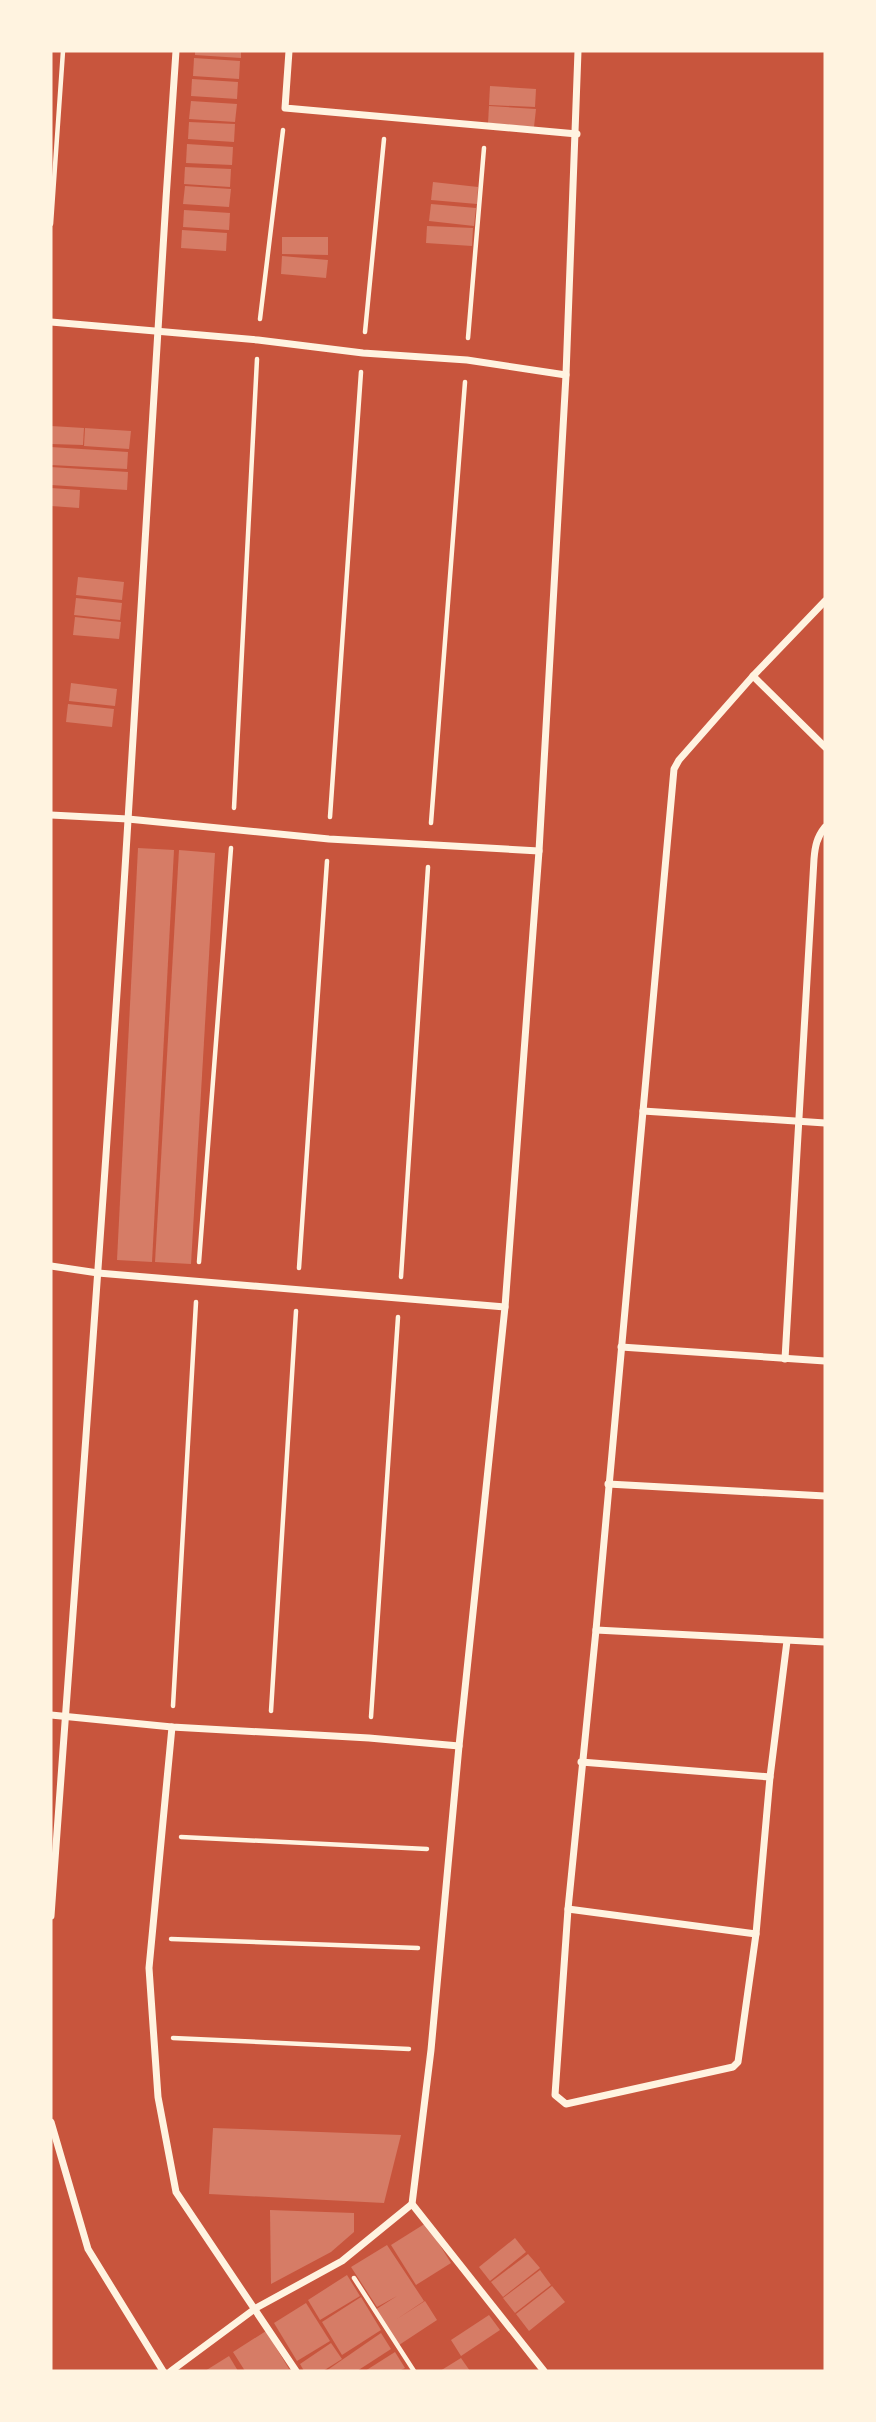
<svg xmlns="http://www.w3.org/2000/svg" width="876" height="2422" viewBox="0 0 876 2422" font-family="'Golos Text',sans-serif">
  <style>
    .building { fill: #d67c66 }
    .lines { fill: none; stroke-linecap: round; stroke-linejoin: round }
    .path { stroke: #fff3e0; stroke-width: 4.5 }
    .minor { stroke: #fff3e0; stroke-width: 7 }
  </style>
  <rect width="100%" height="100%" fill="#c8553d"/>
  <!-- building -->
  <g class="building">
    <polygon points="195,51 241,51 241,58 195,55"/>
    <polygon points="194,58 240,61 239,79 193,76"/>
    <polygon points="192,79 238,82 237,99 191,96"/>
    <polygon points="490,86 536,89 535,107 489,105"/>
    <polygon points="191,101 237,104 235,122 189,119"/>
    <polygon points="489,106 536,109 534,127 488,123"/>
    <polygon points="189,122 235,124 234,142 188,139"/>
    <polygon points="187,144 233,147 232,165 186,163"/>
    <polygon points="185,167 231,169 230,187 184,184"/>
    <polygon points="433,182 478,187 477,204 431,200"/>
    <polygon points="185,186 231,189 229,207 183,204"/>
    <polygon points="431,204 476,208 474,226 429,221"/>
    <polygon points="184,210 230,213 229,230 183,227"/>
    <polygon points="427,226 473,228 472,246 426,243"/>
    <polygon points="182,230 227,233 226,251 181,248"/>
    <polygon points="282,237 328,237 328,255 282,254"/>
    <polygon points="282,256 328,260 326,278 281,274"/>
    <polygon points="51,426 84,428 83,445 51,444"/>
    <polygon points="85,428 131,431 129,449 84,446"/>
    <polygon points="51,447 128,452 127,469 51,465"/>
    <polygon points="51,467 128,472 127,490 51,485"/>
    <polygon points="51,488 80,490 79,508 51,506"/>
    <polygon points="78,577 124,582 122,600 76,595"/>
    <polygon points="76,598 122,603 120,620 74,615"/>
    <polygon points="75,617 121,622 119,639 73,635"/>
    <polygon points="71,683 117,689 115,706 69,701"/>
    <polygon points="68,704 114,709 112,727 66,722"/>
    <polygon points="138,848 174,850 152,1262 117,1260"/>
    <polygon points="179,850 215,853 191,1264 155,1262"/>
    <polygon points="213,2128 401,2135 384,2203 209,2194"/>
    <polygon points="270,2210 354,2213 354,2232 331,2252 271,2284"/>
    <polygon points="426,2223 451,2263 416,2285 391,2245"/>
    <polygon points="515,2238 526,2252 490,2281 479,2267"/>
    <polygon points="387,2245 424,2301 397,2319 425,2301 437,2320 399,2345 375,2310 397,2296 377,2307 351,2267"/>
    <polygon points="528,2254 540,2268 503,2297 491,2282"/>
    <polygon points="540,2270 551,2285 515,2313 503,2298"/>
    <polygon points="347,2275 360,2296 320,2320 308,2300"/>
    <polygon points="552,2286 565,2302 529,2331 516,2314"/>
    <polygon points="361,2297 381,2330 342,2355 322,2322"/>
    <polygon points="306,2303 330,2341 297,2361 274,2323"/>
    <polygon points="489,2315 500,2330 461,2356 451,2340"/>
    <polygon points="266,2331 289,2369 291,2368 293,2371 245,2371 233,2352"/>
    <polygon points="381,2333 391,2349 357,2371 326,2371"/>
    <polygon points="331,2343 342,2359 323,2371 304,2371 300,2364"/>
    <polygon points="395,2352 405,2368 399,2371 365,2371"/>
    <polygon points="229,2356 238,2371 205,2371"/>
    <polygon points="461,2358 470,2371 440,2371"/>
  </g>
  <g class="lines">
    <!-- path -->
    <g class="path">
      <polyline points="51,224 63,51"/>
      <polyline points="260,319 283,130"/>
      <polyline points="365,332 384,139"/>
      <polyline points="468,338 484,148"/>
      <polyline points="234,808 257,359"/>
      <polyline points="330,817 361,372"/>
      <polyline points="431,823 465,382"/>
      <polyline points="199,1262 231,848"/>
      <polyline points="299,1268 327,861"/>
      <polyline points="401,1277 428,867"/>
      <polyline points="173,1706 196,1302"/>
      <polyline points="271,1711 296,1311"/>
      <polyline points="371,1717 398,1317"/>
      <polyline points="181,1837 427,1849"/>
      <polyline points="171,1939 418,1948"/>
      <polyline points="173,2038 409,2049"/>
      <polyline points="354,2278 414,2371"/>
    </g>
    <!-- minor -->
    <g class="minor">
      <polyline points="289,51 285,108 577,134"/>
      <polyline points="51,322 258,340 363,353 467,360 566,375"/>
      <polyline points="753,676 825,747"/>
      <polyline points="51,815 128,819 329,839 539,851"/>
      <polyline points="643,1111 825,1123"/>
      <polyline points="51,1266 98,1273 505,1307"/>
      <polyline points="621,1347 825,1361"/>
      <path d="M785 1359 814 859C815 846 817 837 825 827"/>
      <polyline points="608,1484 825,1496"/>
      <polyline points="596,1630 825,1642"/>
      <polyline points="787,1641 770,1777 756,1934 738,2062 733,2067 566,2104 555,2095 568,1909 596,1630 674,769 679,760 753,676 825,601"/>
      <polyline points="51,1715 172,1727 369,1738 459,1746"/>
      <polyline points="172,1727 149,1968 158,2097 176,2192 296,2371"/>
      <polyline points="581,1762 770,1777"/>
      <polyline points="568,1909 756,1934"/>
      <path d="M51 1916C77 1551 106 1185 128 820 144 563 158 307 176 51"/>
      <polyline points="51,2122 88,2249 163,2371"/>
      <polyline points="171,2371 256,2308 342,2261 412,2204"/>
      <polyline points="544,2371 412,2204 431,2050 459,1746 505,1307 539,851 566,375 578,51"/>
    </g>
  </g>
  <!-- border -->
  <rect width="876" height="2422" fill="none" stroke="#fff3e0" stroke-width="105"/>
</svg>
